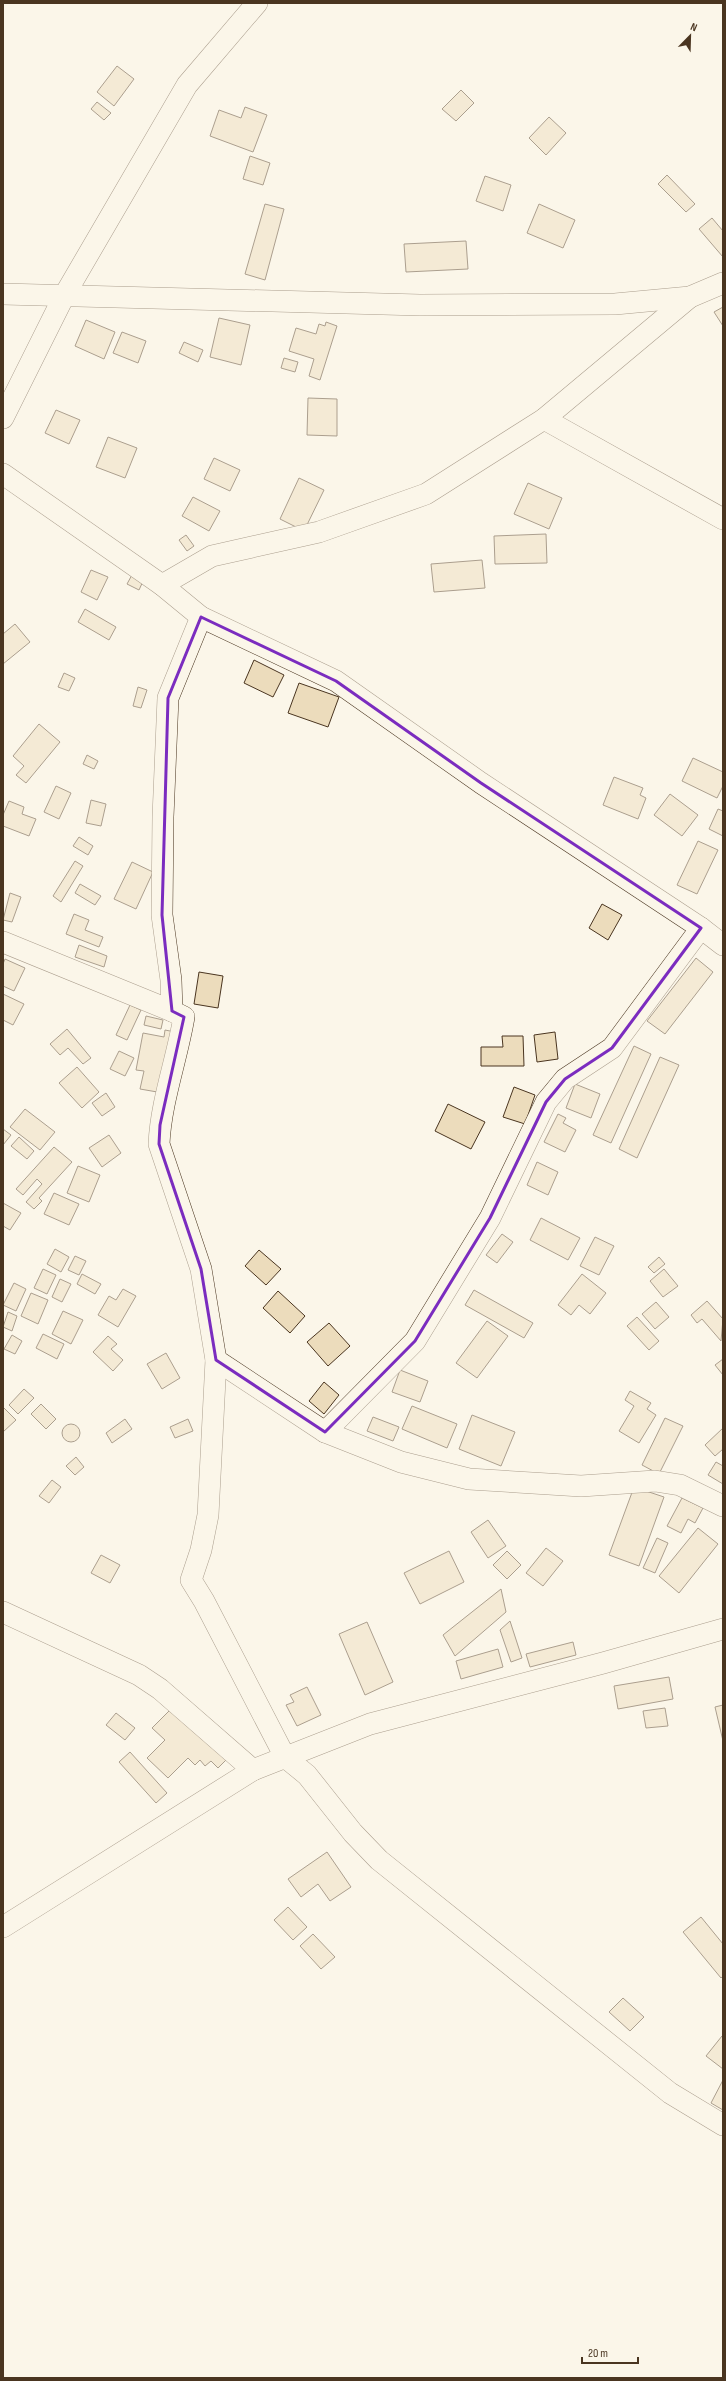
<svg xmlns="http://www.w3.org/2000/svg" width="726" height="2381" viewBox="0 0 726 2381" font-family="'Sofia Sans Condensed',sans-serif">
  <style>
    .building { fill: #ecdcbc; stroke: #4a3520 }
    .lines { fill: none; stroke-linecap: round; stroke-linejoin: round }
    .minor-casing { stroke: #4a3520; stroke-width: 22 }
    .minor { stroke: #fbf6e9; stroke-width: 21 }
    .marked { fill: none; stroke: #7b2cbf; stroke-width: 3; stroke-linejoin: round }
  </style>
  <rect width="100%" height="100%" fill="#fbf6e9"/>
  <!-- building -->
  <g class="building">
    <polygon points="117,66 134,79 114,106 97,92"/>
    <polygon points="461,90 474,103 456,121 442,109"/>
    <polygon points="97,102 111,113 104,120 91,109"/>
    <polygon points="245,107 267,115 253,152 210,136 219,110 241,118"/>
    <polygon points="549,117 566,133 546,155 529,138"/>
    <polygon points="250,156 270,163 263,185 243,179"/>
    <polygon points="667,175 695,204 686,212 658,184"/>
    <polygon points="485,176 511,185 503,211 476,201"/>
    <polygon points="265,204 284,209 265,280 245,274"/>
    <polygon points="539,204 575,220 563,248 527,233"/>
    <polygon points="712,218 723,231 723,257 699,229"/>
    <polygon points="466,241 468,269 406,272 404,244"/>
    <polygon points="723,307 723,326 714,312"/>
    <polygon points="219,318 250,325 241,365 210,357"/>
    <polygon points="86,320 115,332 104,359 75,346"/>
    <polygon points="326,322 337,326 320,380 309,376 314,359 289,351 296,328 316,334 319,324 325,326"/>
    <polygon points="122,332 146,341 138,363 113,353"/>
    <polygon points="184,342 203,350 198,362 179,353"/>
    <polygon points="284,358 298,362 295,372 281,368"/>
    <polygon points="308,398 337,399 337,436 307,435"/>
    <polygon points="56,410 80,420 69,444 45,433"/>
    <polygon points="108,437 137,448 125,478 96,467"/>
    <polygon points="214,458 240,470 230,491 204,479"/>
    <polygon points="299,478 324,490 304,531 280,519"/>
    <polygon points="528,483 562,498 549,529 514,514"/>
    <polygon points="193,497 220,511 209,531 182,516"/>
    <polygon points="546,534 547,563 495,564 494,536"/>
    <polygon points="186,535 194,546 187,551 179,540"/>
    <polygon points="482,560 485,588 434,592 431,564"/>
    <polygon points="91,570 108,577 97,600 81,592"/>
    <polygon points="133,573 144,579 139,590 127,584"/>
    <polygon points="85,609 116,627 109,640 78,622"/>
    <polygon points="15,624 30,642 3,664 3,634"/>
    <polygon points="254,660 284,675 273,697 244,683"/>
    <polygon points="64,673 75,678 69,691 58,687"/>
    <polygon points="299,683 339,697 328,727 288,713"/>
    <polygon points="138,687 147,690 141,708 133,706"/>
    <polygon points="39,724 60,742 26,783 16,775 24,766 13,756"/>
    <polygon points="87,755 98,761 94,769 83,764"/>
    <polygon points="693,758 723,772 723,786 717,798 682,781"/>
    <polygon points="614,777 643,788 640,795 646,798 638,819 603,805"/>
    <polygon points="56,786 71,793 59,819 44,812"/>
    <polygon points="670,794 698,815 682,836 654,815"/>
    <polygon points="91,800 106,804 101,826 86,823"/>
    <polygon points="9,801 24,807 22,814 36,819 29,836 3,826 3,815"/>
    <polygon points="718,809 723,811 723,836 709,829"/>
    <polygon points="79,837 93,846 88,855 73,846"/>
    <polygon points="698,841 718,850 697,894 677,885"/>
    <polygon points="75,861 83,866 61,902 53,896"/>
    <polygon points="132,862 153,872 136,909 114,899"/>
    <polygon points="80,884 101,896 95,905 75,893"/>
    <polygon points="10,893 21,897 12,922 3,920"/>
    <polygon points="602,904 622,915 608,940 589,928"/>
    <polygon points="74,914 89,920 85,930 103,937 99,947 66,934"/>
    <polygon points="79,945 107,956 104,967 75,957"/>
    <polygon points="696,958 713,972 665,1034 647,1021"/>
    <polygon points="5,959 25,968 14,991 3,986 3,964"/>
    <polygon points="199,972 223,976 218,1008 194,1004"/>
    <polygon points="3,994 24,1004 13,1025 3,1020"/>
    <polygon points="130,1005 141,1010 127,1040 116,1035"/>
    <polygon points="146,1016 163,1020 161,1029 144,1025"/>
    <polygon points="67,1029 91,1058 83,1064 68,1048 60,1055 50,1044"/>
    <polygon points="165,1030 175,1032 163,1093 140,1089 144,1071 136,1070 143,1033 164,1037"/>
    <polygon points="555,1032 558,1059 537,1062 534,1035"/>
    <polygon points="502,1036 523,1036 524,1066 481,1066 481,1047 503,1047"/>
    <polygon points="634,1046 651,1054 611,1143 593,1135"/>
    <polygon points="119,1051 134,1058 125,1076 110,1069"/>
    <polygon points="660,1057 679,1065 637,1158 619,1149"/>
    <polygon points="77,1067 99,1092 82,1108 59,1083"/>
    <polygon points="575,1084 600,1094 591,1118 566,1108"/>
    <polygon points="514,1087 535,1095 525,1124 503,1117"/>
    <polygon points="106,1093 115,1107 102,1116 92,1103"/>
    <polygon points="448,1104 485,1122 471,1149 435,1131"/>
    <polygon points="25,1109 55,1132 40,1150 10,1127"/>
    <polygon points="558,1114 566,1118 563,1123 576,1130 565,1152 544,1142"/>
    <polygon points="3,1129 11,1135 3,1145"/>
    <polygon points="109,1135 121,1153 102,1167 89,1148"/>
    <polygon points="19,1137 34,1151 27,1159 11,1146"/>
    <polygon points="54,1147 72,1162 39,1198 42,1201 34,1209 26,1202 42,1184 37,1179 23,1195 16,1189"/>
    <polygon points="537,1162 558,1172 548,1195 527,1185"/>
    <polygon points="78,1166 100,1175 89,1202 67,1193"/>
    <polygon points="54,1193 79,1204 69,1225 44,1214"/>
    <polygon points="3,1203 21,1213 10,1230 3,1226"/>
    <polygon points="541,1218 580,1238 568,1260 530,1240"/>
    <polygon points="502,1234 513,1242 497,1263 486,1255"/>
    <polygon points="595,1237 614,1246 599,1275 580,1266"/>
    <polygon points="55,1249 69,1257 61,1272 47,1264"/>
    <polygon points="259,1250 281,1269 266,1285 245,1266"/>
    <polygon points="75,1256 86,1261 79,1275 68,1270"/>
    <polygon points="659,1257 665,1264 654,1273 648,1267"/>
    <polygon points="43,1269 56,1275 47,1294 34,1288"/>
    <polygon points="664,1269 678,1286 663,1297 650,1281"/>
    <polygon points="82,1274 101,1284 95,1294 77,1284"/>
    <polygon points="582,1274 606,1293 590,1314 579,1305 571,1315 558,1305"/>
    <polygon points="60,1279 71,1284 62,1302 52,1297"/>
    <polygon points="14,1283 26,1289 16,1311 3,1305"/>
    <polygon points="123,1289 136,1296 118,1327 98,1315 109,1296 116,1300"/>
    <polygon points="474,1290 533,1323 524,1338 465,1305"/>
    <polygon points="278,1291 305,1316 290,1333 263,1308"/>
    <polygon points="31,1293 48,1300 38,1324 21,1316"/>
    <polygon points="707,1301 723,1319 721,1341 702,1319 697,1323 691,1315"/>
    <polygon points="656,1302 669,1317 655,1329 642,1314"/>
    <polygon points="63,1311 83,1320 71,1344 52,1334"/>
    <polygon points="8,1312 17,1316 12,1331 3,1327"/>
    <polygon points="637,1317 659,1341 649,1350 627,1326"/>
    <polygon points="487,1321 508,1336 477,1378 456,1363"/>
    <polygon points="329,1323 350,1346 328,1366 307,1342"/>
    <polygon points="43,1334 64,1344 57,1359 36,1348"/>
    <polygon points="12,1335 22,1341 15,1354 4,1349"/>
    <polygon points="108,1336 117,1344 111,1349 123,1360 113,1371 93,1352"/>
    <polygon points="166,1353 180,1378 162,1389 147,1364"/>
    <polygon points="723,1359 723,1375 715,1365"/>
    <polygon points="400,1370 428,1381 420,1402 392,1392"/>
    <polygon points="324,1382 339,1395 324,1414 309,1401"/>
    <polygon points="24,1389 34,1398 18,1414 9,1405"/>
    <polygon points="630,1391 651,1403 647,1409 656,1415 639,1443 619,1431 634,1406 625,1400"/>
    <polygon points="41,1404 56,1419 46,1429 31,1414"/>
    <polygon points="412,1406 457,1424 447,1448 402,1429"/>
    <polygon points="3,1407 16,1420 3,1432"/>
    <polygon points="472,1415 515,1432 501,1466 459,1449"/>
    <polygon points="373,1417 399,1427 393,1441 367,1431"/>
    <polygon points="665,1418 683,1426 659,1474 642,1465"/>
    <polygon points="125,1419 132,1429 112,1443 106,1433"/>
    <polygon points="188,1419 193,1431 175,1438 170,1427"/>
    <circle cx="71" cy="1433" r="9"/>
    <polygon points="723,1428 723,1449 715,1456 705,1445"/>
    <polygon points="76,1457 84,1467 75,1475 66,1466"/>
    <polygon points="716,1462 723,1466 723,1484 708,1475"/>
    <polygon points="52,1480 61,1487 49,1503 39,1496"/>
    <polygon points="634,1487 664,1497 639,1566 609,1555"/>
    <polygon points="682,1498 703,1508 695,1523 688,1519 681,1533 667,1526"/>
    <polygon points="488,1520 506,1546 488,1558 471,1532"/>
    <polygon points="698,1528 718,1544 679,1593 659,1576"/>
    <polygon points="657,1538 668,1543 655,1573 643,1568"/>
    <polygon points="546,1548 563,1561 543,1586 526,1573"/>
    <polygon points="449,1551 464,1582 420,1604 404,1573"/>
    <polygon points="507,1551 521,1565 507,1579 493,1565"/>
    <polygon points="101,1555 120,1565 110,1583 91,1573"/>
    <polygon points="501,1589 506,1612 455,1656 443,1635"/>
    <polygon points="510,1621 522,1658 511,1662 500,1630"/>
    <polygon points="367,1622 393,1682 365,1695 339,1634"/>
    <polygon points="573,1642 576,1655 530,1667 526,1654"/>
    <polygon points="498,1649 503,1667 461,1679 456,1661"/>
    <polygon points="669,1677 673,1699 618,1709 614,1686"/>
    <polygon points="307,1687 321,1715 297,1726 286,1705 294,1702 290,1695"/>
    <polygon points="723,1705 723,1741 715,1707"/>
    <polygon points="173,1707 227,1759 218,1768 211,1761 205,1766 200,1760 195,1765 188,1758 168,1778 147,1758 165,1740 152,1728"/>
    <polygon points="665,1708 668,1726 646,1728 643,1711"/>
    <polygon points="116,1713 135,1728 125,1740 106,1725"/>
    <polygon points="130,1752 167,1793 156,1803 119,1762"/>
    <polygon points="327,1852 351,1887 330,1901 318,1884 301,1897 288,1879"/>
    <polygon points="288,1907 307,1927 293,1940 274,1920"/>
    <polygon points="701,1917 723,1944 723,1976 721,1978 683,1932"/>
    <polygon points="313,1934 335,1957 321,1969 300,1946"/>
    <polygon points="623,1998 644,2017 630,2031 609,2012"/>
    <polygon points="722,2036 723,2037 723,2069 706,2056"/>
    <polygon points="723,2080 723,2110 711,2103"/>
  </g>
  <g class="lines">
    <!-- minor casing -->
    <g class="minor-casing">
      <g id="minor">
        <polyline points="3,294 420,305 615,304 690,297 723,283"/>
        <polyline points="3,418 64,296 187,85 257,3"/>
        <polyline points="544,419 723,519"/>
        <polyline points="3,474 162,585 201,617 336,681 481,783 701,928 723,945"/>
        <polyline points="162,585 212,556 319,532 426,494 544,419 690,297"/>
        <path d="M201 617 168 698 163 817 162 915 171 980 172 1011 184 1017C177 1059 161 1101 159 1144L201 1269 216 1360 208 1515 201 1550 191 1580 204 1601 285 1757 307 1775 353 1833 379 1860 670 2093 723 2125"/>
        <polyline points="3,942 172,1011"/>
        <polyline points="216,1360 325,1432 401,1462 469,1479 581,1486 655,1481 680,1485 723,1506"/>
        <polyline points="325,1432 415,1341 490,1218 546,1102 565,1079 612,1048 701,928"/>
        <polyline points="3,1612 139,1675 160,1689 253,1770"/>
        <polyline points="3,1927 253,1770 370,1724 603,1663 723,1629"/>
      </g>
    </g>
    <!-- minor -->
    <use href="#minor" class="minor"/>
  </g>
  <!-- marked area -->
  <path d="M0 0H726V2381H0ZM201 617 336 681 481 783 701 928 612 1048 565 1079 546 1102 490 1218 415 1341 325 1432 216 1360 201 1269 159 1144 160 1125 184 1017 172 1011 162 915 168 698Z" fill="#fbf6e9" fill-opacity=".55" fill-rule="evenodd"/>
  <path class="marked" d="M201 617 336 681 481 783 701 928 612 1048 565 1079 546 1102 490 1218 415 1341 325 1432 216 1360 201 1269 159 1144 160 1125 184 1017 172 1011 162 915 168 698Z"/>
  <!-- border -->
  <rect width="726" height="2381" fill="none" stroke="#4a3520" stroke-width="8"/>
  <!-- north arrow -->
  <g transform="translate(690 36) rotate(23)" stroke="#fbf6e9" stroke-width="3" paint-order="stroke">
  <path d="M0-3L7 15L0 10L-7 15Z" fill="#4a3520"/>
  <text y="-6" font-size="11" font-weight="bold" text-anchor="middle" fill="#4a3520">N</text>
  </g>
  <!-- scale -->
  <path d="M582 2357v6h56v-6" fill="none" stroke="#4a3520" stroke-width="2"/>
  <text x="588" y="2357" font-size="12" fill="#4a3520" stroke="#fbf6e9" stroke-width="3" paint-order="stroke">20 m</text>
</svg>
